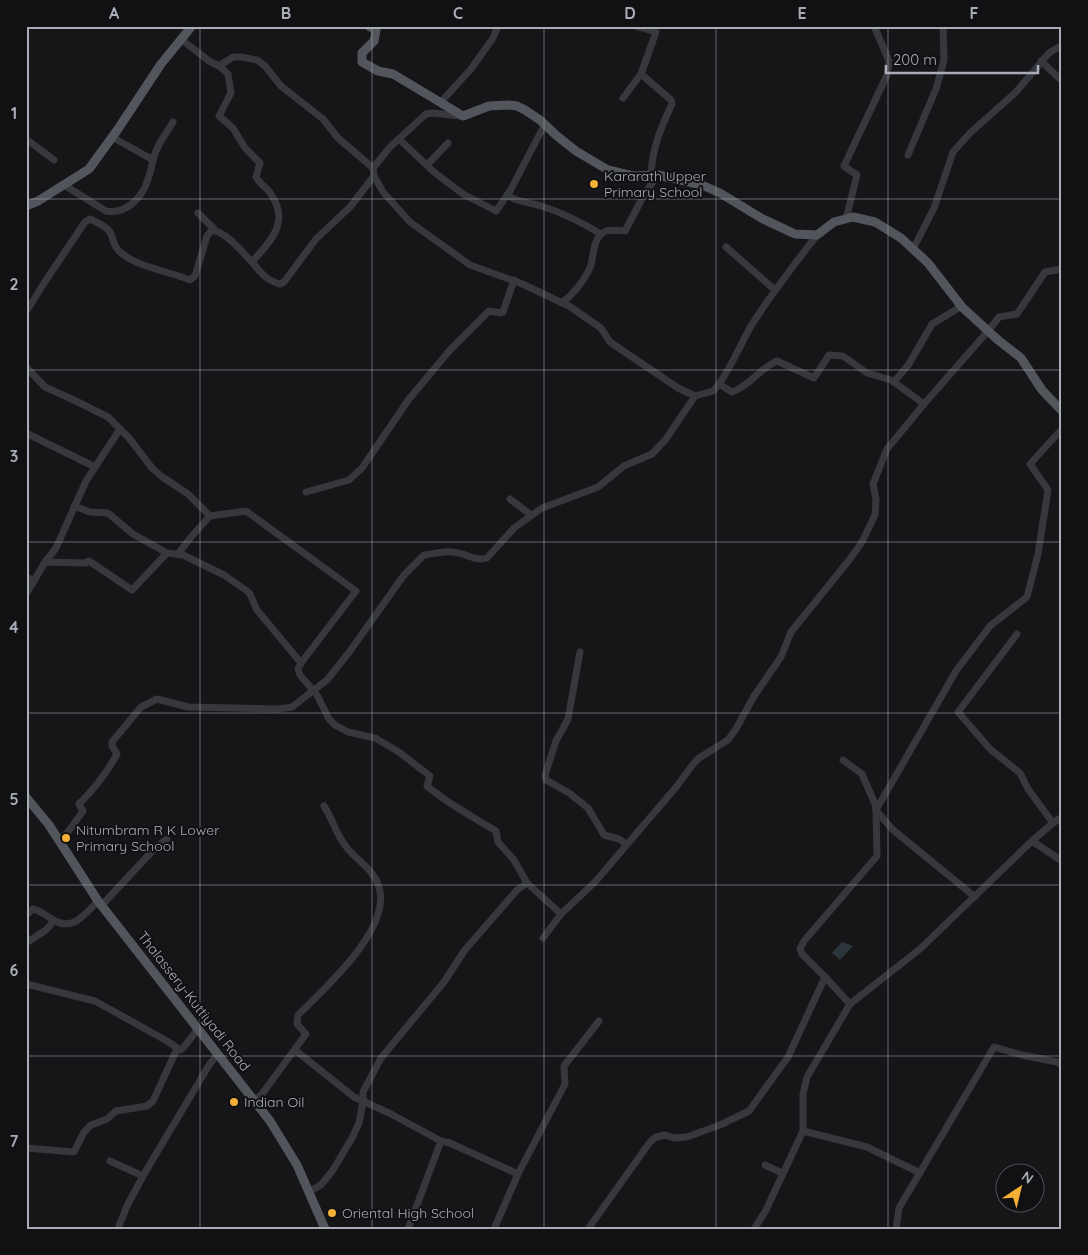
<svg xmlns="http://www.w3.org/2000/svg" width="1088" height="1255" viewBox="0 0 1088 1255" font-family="Quicksand,sans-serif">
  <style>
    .water { fill: #2c353c }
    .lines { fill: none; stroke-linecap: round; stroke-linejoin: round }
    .minor { stroke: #37383d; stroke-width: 7 }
    .major { stroke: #53555c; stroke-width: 9 }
    .grid { fill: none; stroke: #a8adb8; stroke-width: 1; stroke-opacity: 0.55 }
    .poi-dot { fill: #f2b134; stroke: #111113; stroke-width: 2 }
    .labels { text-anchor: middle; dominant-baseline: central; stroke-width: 4; stroke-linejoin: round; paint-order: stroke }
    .poi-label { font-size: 14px; fill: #a8adb8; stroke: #111113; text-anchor: start }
    .street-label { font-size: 14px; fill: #a8adb8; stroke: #111113 }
    .neatline { fill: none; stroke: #a8adb8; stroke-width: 2 }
    .grid-label { font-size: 16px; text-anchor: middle; font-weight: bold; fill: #a8adb8 }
  </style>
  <rect width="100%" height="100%" fill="#161618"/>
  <!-- water -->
  <polygon class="water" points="842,942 853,946 840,960 832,953"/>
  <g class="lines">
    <!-- minor -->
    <g class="minor">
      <path d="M635 26 656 32 641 74 671 100 672 104C661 127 652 149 651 175"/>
      <polyline points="1041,61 1062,81"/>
      <polyline points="219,66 233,57 241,57 257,60 265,66 281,86 323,119 338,138 373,168"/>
      <polyline points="623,98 641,74"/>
      <polyline points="440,103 471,69 493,38 498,26"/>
      <path d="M460 116 433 113 426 114 390 147 373 168 374 176 383 192 410 222 470 265 520 283 569 306 601 328 610 342 678 388 695 396 713 391 719 384 732 392C750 386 760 368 777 361L814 378 829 355 843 356 867 373 891 380 924 404 887 449 873 484 876 499 875 515 862 542 850 559 791 632 781 657 754 696 736 729 728 740 699 758 694 763 677 786 595 882 561 914 527 883"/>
      <polyline points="112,137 153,160"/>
      <polyline points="26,139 54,160"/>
      <polyline points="399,139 434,172 463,194 496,211 510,191 545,124"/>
      <polyline points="908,155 936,89 944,60 943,26"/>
      <polyline points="427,165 448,143"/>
      <path d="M64 185 106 211C126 215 143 197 148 179 152 169 152 158 157 149 161 139 168 131 173 122"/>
      <path d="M507 195C517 202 529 202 541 206 564 213 581 222 601 234"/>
      <polyline points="198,213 214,229"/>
      <polyline points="846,219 857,175 844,166 887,75 889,61 874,26"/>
      <polyline points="726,247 775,290"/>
      <polyline points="913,249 934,208 953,152 970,133 1016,92 1049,53 1062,45"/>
      <path d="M252 262C260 272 267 281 280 284L284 282 316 239 350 207 374 176"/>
      <path d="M562 303C573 294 583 282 589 270 595 258 591 237 606 231 611 229 619 231 625 231L645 193 658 175"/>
      <path d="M26 312 46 280 85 222 90 219C96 222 106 226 110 232 114 239 112 245 120 252 139 268 168 271 190 280L195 276 207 236 211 231C223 228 243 253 252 262 271 241 290 222 271 194 267 187 260 185 256 177L260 163 245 148 233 128 219 116 231 93 228 74 219 66 209 61 182 40"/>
      <polyline points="988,331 999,317 1017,314 1045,272 1062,269"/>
      <path d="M26 367 45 387 78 402 108 417 129 438 152 468 161 476 188 494 210 516 246 511 356 591 301 663 298 669 300 675 317 695 329 719 335 725 348 732 375 738 399 752 430 776 427 786C448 804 473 817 496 831L498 842 514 860 527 883 517 890 464 951 444 982 381 1058 363 1092V1102L359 1123 352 1138 333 1170 321 1185 310 1191"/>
      <polyline points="894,382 909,364 932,324 962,306"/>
      <path d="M719 384C732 366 740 345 751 326 771 294 794 265 817 235"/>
      <polyline points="924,404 988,331"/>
      <polyline points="26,433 95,467"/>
      <polyline points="306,492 349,480 362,468 409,399 450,350 489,311 501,313 503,312 514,280"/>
      <polyline points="510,499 531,515"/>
      <polyline points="74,506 90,512 108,513 133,534 167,553"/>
      <polyline points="178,554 191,537 210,516"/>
      <polyline points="45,562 56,548 86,481 120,429"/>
      <polyline points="26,577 34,581 45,562 85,563 89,561 132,590 167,553 183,555 224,575 247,591 250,594 257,610 301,663"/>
      <polyline points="26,594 34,581"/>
      <polyline points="1017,634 958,712 990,749 1020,773 1028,789 1053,823 1062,817"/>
      <polyline points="580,652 568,719 556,741 545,775 546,780 569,793 588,808 604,835 619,839 626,844"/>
      <polyline points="843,760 862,774 875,804 876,810 892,829 975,897"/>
      <path d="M58 841 68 832 83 811 79 804C94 789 107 773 117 754L112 746V742L141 707 157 699 188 707 278 709 292 707 327 680 350 651 404 575 424 555C433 554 443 551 452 552 464 552 475 562 487 558L514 528 542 508 598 487 624 466 652 454 666 439 695 396"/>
      <polyline points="1032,841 1062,861"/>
      <polyline points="102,905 157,846 167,839"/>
      <path d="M26 915 33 909C42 911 47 917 55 921 74 931 86 913 98 901"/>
      <polyline points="543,938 561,914"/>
      <polyline points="26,943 46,930 54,921"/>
      <polyline points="825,977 850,1004"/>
      <polyline points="26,984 95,1001 167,1041 180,1050 183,1048 198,1029"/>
      <polyline points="295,1050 354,1097 391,1114 441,1141"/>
      <path d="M254 1101 262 1094 306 1034 297 1024 298 1015C325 988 392 929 379 887 374 870 358 861 348 849 337 837 333 820 324 806"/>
      <polyline points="803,1131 867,1147 920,1173"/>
      <polyline points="26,1148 74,1152 84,1132 91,1125 107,1119 116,1111 147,1106 153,1101 177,1049"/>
      <polyline points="110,1161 143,1176"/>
      <polyline points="765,1165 782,1173"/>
      <polyline points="119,1226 127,1206 143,1176 209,1065 217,1055"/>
      <polyline points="408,1229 441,1141 450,1143 518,1174"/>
      <polyline points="494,1229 518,1174 565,1084 564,1066 599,1021"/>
      <polyline points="588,1229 650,1142 656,1137 665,1135 674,1138 687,1137 720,1125 749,1111 788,1057 825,977 802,954 800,949 804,941 877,856 876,810 956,671 990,626 1027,597 1038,554 1048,490 1030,464 1062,429"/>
      <polyline points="754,1229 766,1210 803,1131 803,1094 807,1077 850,1004 920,949 1032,841 1053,823"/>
      <polyline points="896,1229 899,1208 994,1047 1022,1055 1057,1062 1062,1065"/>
    </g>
    <!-- major -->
    <g class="major">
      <polyline points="369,26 376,30 374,41 362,53 362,62 378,71 393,74 463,116 489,106 508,105 517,106 525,110 540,120 557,136 576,151 608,170 633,176 658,175 702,185 720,193 761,218 795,234 817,235 834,222 853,217 875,222 901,238 928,263 962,307 998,340 1021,358 1042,390 1062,411"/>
      <polyline points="26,206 38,201 89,169 118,129 161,64 192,26"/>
      <polyline points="26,797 49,825 98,901 270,1121 297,1165 325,1229"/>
    </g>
  </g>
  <!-- grid -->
  <path class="grid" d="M200 26V1229M372 26V1229M544 26V1229M716 26V1229M888 26V1229M26 199H1062M26 370H1062M26 542H1062M26 713H1062M26 885H1062M26 1056H1062"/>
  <!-- markers -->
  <g class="poi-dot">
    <circle cx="594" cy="184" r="5"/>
    <circle cx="66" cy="838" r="5"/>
    <circle cx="234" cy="1102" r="5"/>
    <circle cx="332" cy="1213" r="5"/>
  </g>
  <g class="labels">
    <!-- poi labels -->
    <g class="poi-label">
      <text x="604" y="176">Kararath Upper<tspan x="604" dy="16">Primary School</tspan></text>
      <text x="76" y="830">Nitumbram R K Lower<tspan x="76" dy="16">Primary School</tspan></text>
      <text x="244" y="1102">Indian Oil</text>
      <text x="342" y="1213">Oriental High School</text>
    </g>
    <!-- street labels -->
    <g class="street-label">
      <text transform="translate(194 1001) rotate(52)">Thalassery-Kuttiyadi Road</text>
    </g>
  </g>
  <!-- border -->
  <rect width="1088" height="1255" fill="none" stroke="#111113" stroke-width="55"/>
  <!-- north arrow -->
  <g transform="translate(1020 1188) rotate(35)"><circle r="24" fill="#111113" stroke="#4d4f55"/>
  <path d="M0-4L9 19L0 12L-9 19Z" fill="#f2b134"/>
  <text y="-8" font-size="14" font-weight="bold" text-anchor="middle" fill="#a8adb8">N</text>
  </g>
  <!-- scale -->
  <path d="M886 65v8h152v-8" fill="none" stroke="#a8adb8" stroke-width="2.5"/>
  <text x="893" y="65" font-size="15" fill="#a8adb8" stroke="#111113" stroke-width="4" paint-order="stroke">200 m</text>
  <rect x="28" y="28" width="1032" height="1200" class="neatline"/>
  <g class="grid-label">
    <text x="114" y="19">A</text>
    <text x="286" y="19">B</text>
    <text x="458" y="19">C</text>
    <text x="630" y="19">D</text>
    <text x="802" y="19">E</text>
    <text x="974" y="19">F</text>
    <text x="14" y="119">1</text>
    <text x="14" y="290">2</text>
    <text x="14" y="462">3</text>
    <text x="14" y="633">4</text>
    <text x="14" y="805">5</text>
    <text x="14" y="976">6</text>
    <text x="14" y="1147">7</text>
  </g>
</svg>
